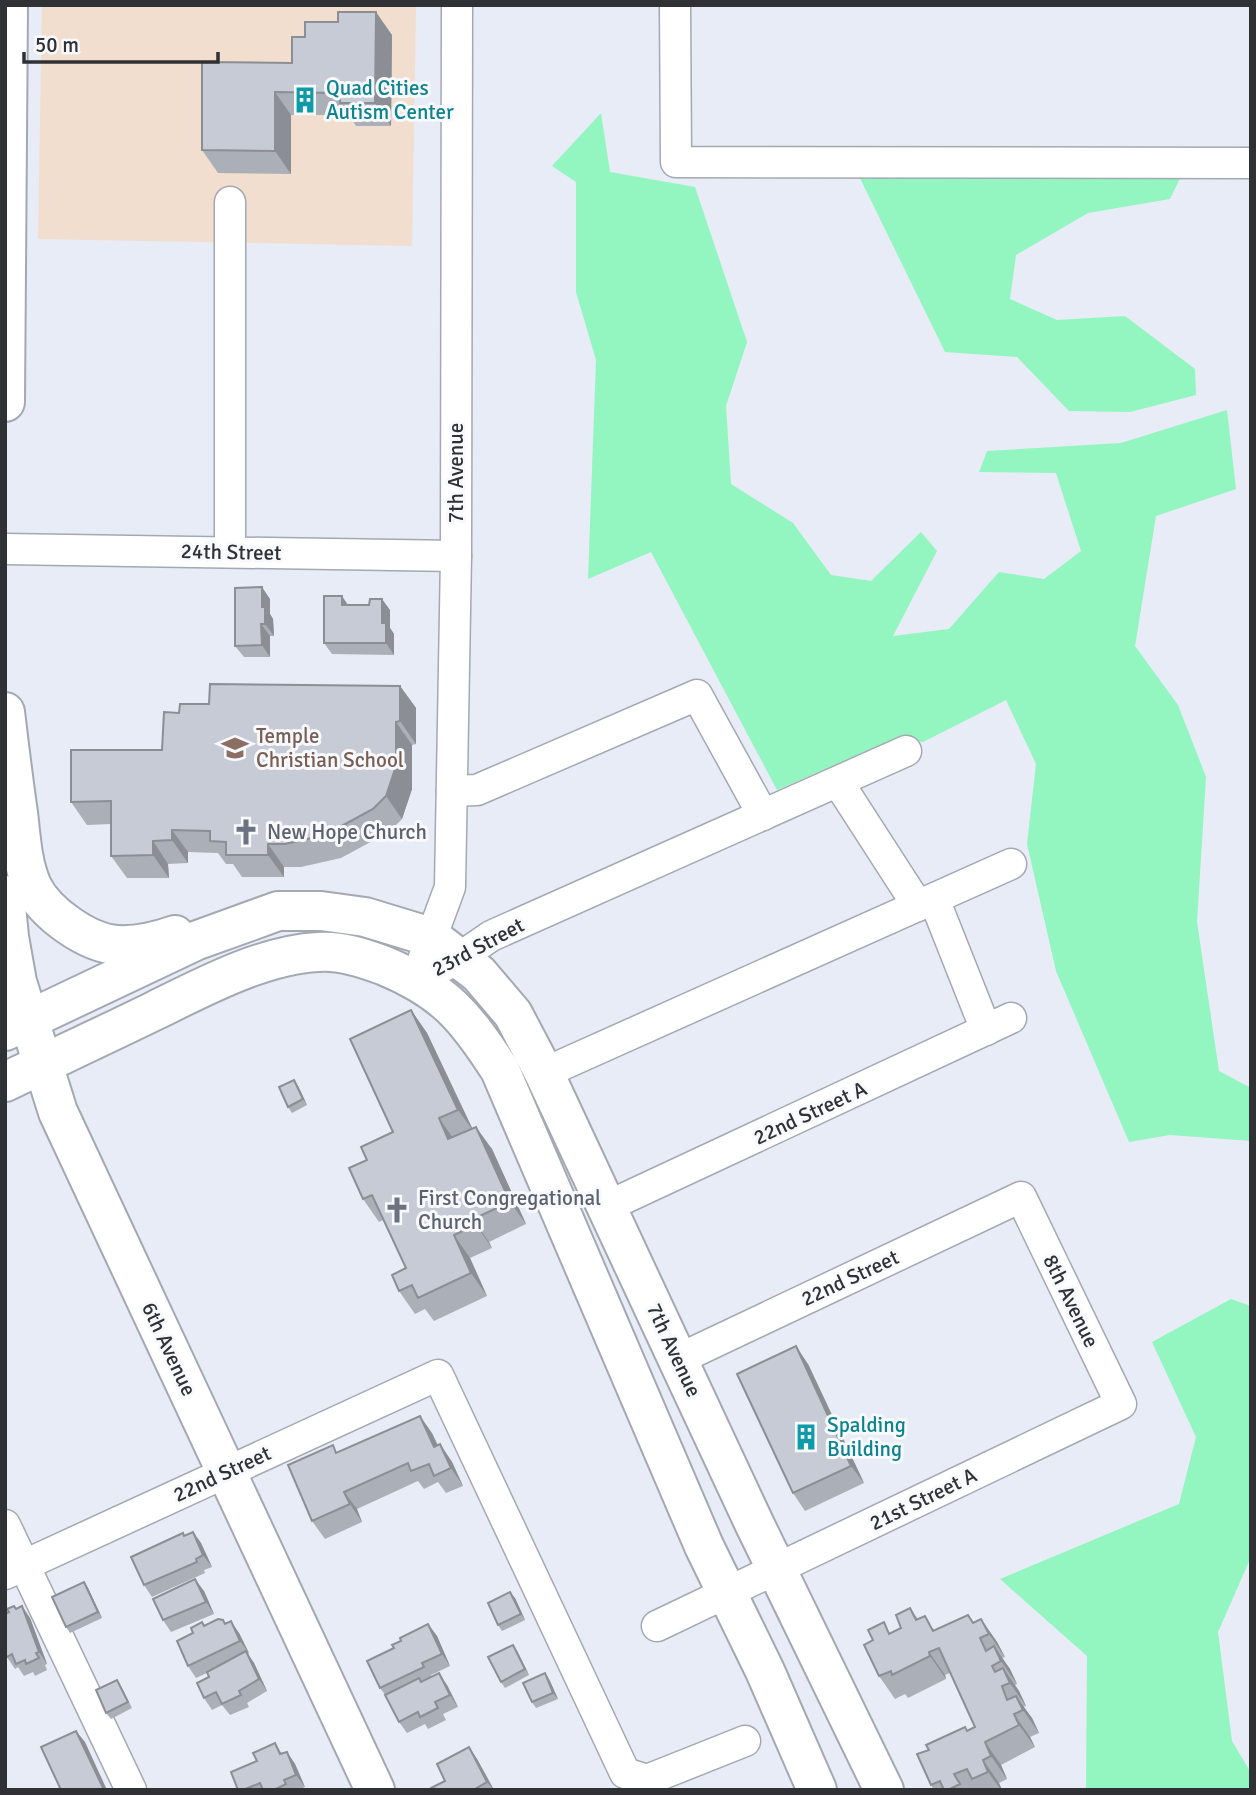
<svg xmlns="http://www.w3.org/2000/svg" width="1256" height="1795" viewBox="0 0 1256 1795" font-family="Signika,sans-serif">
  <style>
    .commercial { fill: #f1dece }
    .green { fill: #93f5c0 }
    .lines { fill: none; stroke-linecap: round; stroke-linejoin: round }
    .minor-casing { stroke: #a4a8b2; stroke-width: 33 }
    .major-casing { stroke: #a4a8b2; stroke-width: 42 }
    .minor { stroke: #fff; stroke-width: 30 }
    .major { stroke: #fff; stroke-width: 38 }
    .wall { fill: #abafb7 }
    .shaded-wall { fill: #8b8e95 }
    .building { fill: #c7cbd5; stroke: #8b8e95; stroke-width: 2 }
    .labels { text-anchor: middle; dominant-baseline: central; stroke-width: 6; stroke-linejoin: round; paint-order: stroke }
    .culture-label { font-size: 21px; fill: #0d838f; stroke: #f7f9fd; text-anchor: start }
    .street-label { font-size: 21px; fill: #2f3135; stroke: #f7f9fd }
    .education-label { font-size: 21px; fill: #785e54; stroke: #f7f9fd; text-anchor: start }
    .worship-label { font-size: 21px; fill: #5b616d; stroke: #f7f9fd; text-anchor: start }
  </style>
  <rect width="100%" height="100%" fill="#e7ecf6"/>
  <!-- commercial -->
  <polygon class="commercial" points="42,5 416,5 412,246 38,239"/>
  <!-- green -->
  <g class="green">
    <polygon points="601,113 610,172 695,187 747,342 726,406 731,484 793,523 831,575 871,581 921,532 937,551 893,636 949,629 999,572 1044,579 1081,551 1056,473 979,472 987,451 1121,443 1227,410 1236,489 1156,516 1135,646 1178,705 1206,777 1197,922 1219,1071 1251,1088 1251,1141 1170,1135 1129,1142 1056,971 1027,844 1036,764 1006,700 923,742 896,738 777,790 651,552 588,579 596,360 576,292 576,182 552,166"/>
    <polygon points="1183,172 1170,199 1088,213 1016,255 1010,299 1057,320 1125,316 1195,369 1196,395 1130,412 1069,411 1017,357 945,352 859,176"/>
    <polygon points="1231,1299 1251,1306 1251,1557 1218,1632 1232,1741 1251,1773 1251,1790 1086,1790 1087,1656 1000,1579 1179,1504 1196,1437 1152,1342"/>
  </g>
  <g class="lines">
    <!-- minor casing -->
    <g class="minor-casing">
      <g id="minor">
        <polyline points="675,5 676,162 1251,163"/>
        <polyline points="230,202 230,552"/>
        <polyline points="5,549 456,556"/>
        <polyline points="838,782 918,906"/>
        <polyline points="452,791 477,790 697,695 763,815"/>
        <polyline points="934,899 986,1030"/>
        <polyline points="442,967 459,958 491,936 906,751"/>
        <polyline points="416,979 450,887 456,556 457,5"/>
        <polyline points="544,1073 1011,864"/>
        <polyline points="608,1206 1011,1018"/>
        <polyline points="5,1525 131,1790"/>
        <polyline points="5,1574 438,1375 625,1773 647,1780 745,1741"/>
        <polyline points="657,1626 1121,1404 1021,1197 679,1359"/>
      </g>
    </g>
    <!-- major casing -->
    <g class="major-casing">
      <g id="major">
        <polyline points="5,402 8,5"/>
        <path d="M5 712C9 745 13 779 18 813 21 838 22 863 32 886 45 913 87 943 117 945 135 946 158 941 175 935"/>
        <polyline points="5,895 9,937 17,982 58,1112 375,1790"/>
        <polyline points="5,1031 195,941 278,911 321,911 365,917 431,937 479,974 513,1014 544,1073 754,1523 884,1790"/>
        <path d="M5 1082C55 1058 105 1035 154 1011 203 987 262 955 318 952 340 950 364 958 385 966 445 991 466 1017 500 1070L704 1546 765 1671 817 1790"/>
      </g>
    </g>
    <!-- minor -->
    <use href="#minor" class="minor"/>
    <!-- major -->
    <use href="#major" class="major"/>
  </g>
  <!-- wall -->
  <g class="wall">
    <polygon points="392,35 391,126 356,126 349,115 291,115 291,174 218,173 202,150 292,63"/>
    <polygon points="270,599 270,614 273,619 274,636 270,636 270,657 244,657 235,646"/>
    <polygon points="348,605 390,610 390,628 394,634 394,655 332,654 324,643"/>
    <polygon points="400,686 416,708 416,744 412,745 412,789 402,819 389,832 341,858 301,867 284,867 284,877 242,877 233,864 226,864 218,853 188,852 188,863 168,864 169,878 127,878 111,856 111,824 87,825 71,802 162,750 179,713 209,704"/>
    <polygon points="411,1010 427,1033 472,1128 492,1149 526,1224 489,1242 492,1248 470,1258 487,1296 434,1321 425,1309 415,1314 399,1291 406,1268 383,1220 379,1222 363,1199 367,1160 393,1132"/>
    <polygon points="298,1086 307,1105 292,1113 288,1107"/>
    <polygon points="808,1364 864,1483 805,1511 793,1493"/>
    <polygon points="432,1433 438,1445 440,1444 452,1462 463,1486 446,1493 438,1482 424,1489 418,1481 357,1509 362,1522 325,1539 312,1521 338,1452"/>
    <polygon points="193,1532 201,1543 212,1567 204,1570 205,1573 152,1597 144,1585 184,1536"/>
    <polygon points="84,1582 88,1588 102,1618 70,1633 66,1627"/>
    <polygon points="204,1591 214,1614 171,1632 163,1620"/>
    <polygon points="515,1598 525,1620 502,1631 498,1625"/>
    <polygon points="910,1608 918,1619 935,1630 974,1622 981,1619 997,1642 1005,1657 1002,1658 1010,1669 1017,1684 1015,1685 1019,1691 1026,1706 1023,1707 1032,1718 1039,1733 1030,1737 1035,1747 1001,1765 1007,1779 999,1783 1002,1790 934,1790 931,1785 929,1750 975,1727 950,1673 945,1675 946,1679 908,1698 905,1694 895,1699 879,1676 891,1633 901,1628"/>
    <polygon points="16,1609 30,1618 47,1664 45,1665 47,1670 35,1676 33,1672 24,1676 18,1667 15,1669 7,1657"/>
    <polygon points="223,1620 226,1623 239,1633 249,1653 247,1654 254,1663 267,1691 247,1703 249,1707 230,1715 222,1705 212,1710 204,1698 209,1677 207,1673 196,1678 188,1666 193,1633 202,1622 204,1626"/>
    <polygon points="428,1624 437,1636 450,1666 431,1675 431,1677 447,1685 458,1707 443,1714 446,1720 428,1729 425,1724 407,1733 399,1722 386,1696 380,1688 394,1648 401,1641"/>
    <polygon points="517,1651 529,1675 505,1688 501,1682"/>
    <polygon points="545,1673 549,1679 558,1699 536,1708 532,1702"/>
    <polygon points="121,1686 132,1708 111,1719 106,1713"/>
    <polygon points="275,1743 282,1754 287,1752 295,1764 305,1787 298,1790 238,1790 257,1761"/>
    <polygon points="469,1747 477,1759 494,1790 432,1790 445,1781"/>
  </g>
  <!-- shaded-wall -->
  <g class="shaded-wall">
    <polygon points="376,12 392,35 391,126 375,103"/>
    <polygon points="275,92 291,115 291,174 275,151"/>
    <polygon points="262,587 270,599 270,614 273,619 274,636 265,624 262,607"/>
    <polygon points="342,596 350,608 342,605"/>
    <polygon points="382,599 390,610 390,628 394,634 394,655 386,643 382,623"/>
    <polygon points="261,624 270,636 270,657 262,645"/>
    <polygon points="400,686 416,708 416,744 400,721"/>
    <polygon points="396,722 412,745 412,789 402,819 386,796"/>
    <polygon points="172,830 188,852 188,863 172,840"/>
    <polygon points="153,841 168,864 169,878 153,855"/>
    <polygon points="268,844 284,867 284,877 268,855"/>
    <polygon points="411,1010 427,1033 474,1132 458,1110"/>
    <polygon points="294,1080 298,1086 307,1105 303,1099"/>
    <polygon points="439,1118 455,1141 448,1139"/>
    <polygon points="476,1127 492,1149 526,1224 510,1202"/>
    <polygon points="473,1219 489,1242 492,1248 476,1225"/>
    <polygon points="454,1235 470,1258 487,1296 471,1273"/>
    <polygon points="796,1346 808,1364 864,1483 851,1466"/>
    <polygon points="420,1416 432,1433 446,1465 434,1447"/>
    <polygon points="440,1444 452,1462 463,1486 451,1468"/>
    <polygon points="344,1492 357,1509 362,1522 350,1504"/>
    <polygon points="193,1532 201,1543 212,1567 203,1555"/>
    <polygon points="195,1579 204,1591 214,1614 206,1602"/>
    <polygon points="84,1582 88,1588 102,1618 98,1612"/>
    <polygon points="510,1592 515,1598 525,1620 521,1614"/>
    <polygon points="22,1606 30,1618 47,1664 39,1652"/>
    <polygon points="981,1619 997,1642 1005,1657 989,1634"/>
    <polygon points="231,1621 239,1633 249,1653 240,1641"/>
    <polygon points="428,1624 437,1636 450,1666 442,1654"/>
    <polygon points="513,1645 517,1651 529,1675 525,1669"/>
    <polygon points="994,1646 1010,1669 1017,1684 1001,1661"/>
    <polygon points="246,1651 254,1663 267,1691 259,1679"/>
    <polygon points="929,1652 945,1675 946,1679 930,1656"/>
    <polygon points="1003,1668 1019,1691 1026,1706 1010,1683"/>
    <polygon points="439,1673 447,1685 458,1707 450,1695"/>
    <polygon points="545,1673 549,1679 558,1699 553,1693"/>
    <polygon points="1016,1696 1032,1718 1039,1733 1023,1710"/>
    <polygon points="1014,1714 1030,1737 1035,1747 1019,1725"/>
    <polygon points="76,1731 85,1742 107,1790 104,1790"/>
    <polygon points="985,1742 1001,1765 1007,1779 991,1756"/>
    <polygon points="469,1747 477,1759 494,1790 487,1782"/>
    <polygon points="287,1752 295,1764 305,1787 296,1775"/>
    <polygon points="983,1760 999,1783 1002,1790 1001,1790 988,1772"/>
  </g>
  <!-- building -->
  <g class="building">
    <polygon points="338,12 376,12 375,103 340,103 340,93 275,92 275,151 202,150 202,62 292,63 292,37 305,37 305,22 338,22"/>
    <polygon points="262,587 262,607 265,607 265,624 261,624 262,645 235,646 235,588"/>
    <polygon points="324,596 342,596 342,605 369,605 370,599 382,599 382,623 386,623 386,643 324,643"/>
    <polygon points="210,684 400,686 400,721 396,722 396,766 386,796 373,809 325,835 285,844 268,844 268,855 226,855 226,842 210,841 210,831 172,830 172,840 153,841 153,855 111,856 111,801 71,802 71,750 162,750 164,712 179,713 180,704 209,704"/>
    <polygon points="411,1010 458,1110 439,1118 448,1139 476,1127 510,1202 473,1219 476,1225 454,1235 471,1273 418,1298 412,1285 399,1291 392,1275 406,1268 372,1195 363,1199 349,1168 367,1160 361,1147 393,1132 350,1039"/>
    <polygon points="294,1080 303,1099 288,1107 279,1087"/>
    <polygon points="796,1346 851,1466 793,1493 737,1374"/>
    <polygon points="420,1416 434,1447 440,1444 451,1468 434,1476 429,1464 411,1471 408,1463 344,1492 350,1504 312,1521 288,1465 333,1445 336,1453"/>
    <polygon points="193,1532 203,1555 196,1559 197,1562 144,1585 131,1557 183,1533 184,1536"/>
    <polygon points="195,1579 206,1602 163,1620 153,1599"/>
    <polygon points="84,1582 98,1612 66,1627 52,1597"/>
    <polygon points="510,1592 521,1614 498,1625 488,1603"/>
    <polygon points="14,1606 16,1609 22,1606 39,1652 36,1653 39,1658 26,1664 25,1660 16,1664 12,1654 7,1657 5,1654 5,1614 9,1612 7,1609"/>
    <polygon points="910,1608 916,1620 925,1616 933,1631 968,1615 973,1623 981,1619 989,1634 980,1638 986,1651 994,1646 1001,1661 992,1666 995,1672 1003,1668 1010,1683 1002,1686 1007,1700 1016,1696 1023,1710 1014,1714 1019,1725 985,1742 991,1756 983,1760 988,1772 972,1779 967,1769 954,1774 960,1784 948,1790 944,1790 940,1781 931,1785 917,1754 929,1750 926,1745 965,1727 967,1731 975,1727 939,1648 929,1652 930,1656 892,1675 891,1671 879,1676 864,1645 873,1640 868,1630 884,1622 889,1634 901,1628 896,1615"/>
    <polygon points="218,1619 223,1620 225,1624 231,1621 240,1641 188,1666 177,1641 193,1633 191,1628 202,1622 204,1626"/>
    <polygon points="428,1624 442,1654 422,1663 424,1667 380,1688 367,1661 394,1648 392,1645 401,1641 400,1638"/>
    <polygon points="513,1645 525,1669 501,1682 488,1657"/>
    <polygon points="246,1651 259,1679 239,1691 241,1695 222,1704 216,1692 204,1698 197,1683 209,1677 207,1672"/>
    <polygon points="439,1673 450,1695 435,1702 438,1708 420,1717 418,1712 399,1722 385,1695 419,1678 421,1682"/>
    <polygon points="545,1673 553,1693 532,1702 523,1683"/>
    <polygon points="117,1680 128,1702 106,1713 96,1690"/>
    <polygon points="76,1731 104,1790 61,1790 41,1747"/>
    <polygon points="275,1743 280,1754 287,1752 296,1775 284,1780 286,1784 274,1790 263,1790 260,1783 243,1790 238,1790 231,1772 257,1761 253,1753"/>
    <polygon points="469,1747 487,1782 473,1790 432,1790 431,1788 445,1781 437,1764"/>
  </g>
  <!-- icons -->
  <defs>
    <g id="building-bare" transform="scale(2.1)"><path d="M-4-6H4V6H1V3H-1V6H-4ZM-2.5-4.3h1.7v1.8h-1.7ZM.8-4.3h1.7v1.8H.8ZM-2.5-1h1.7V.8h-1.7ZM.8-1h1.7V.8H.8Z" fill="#0f9aa8" stroke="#f7f9fd" stroke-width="2.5" paint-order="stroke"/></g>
    <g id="school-bare" transform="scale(2.1)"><path d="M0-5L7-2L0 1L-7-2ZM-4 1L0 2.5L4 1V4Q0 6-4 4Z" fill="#8d6e63" stroke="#f7f9fd" stroke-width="2.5" paint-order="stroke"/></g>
    <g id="church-bare" transform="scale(2.1)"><path d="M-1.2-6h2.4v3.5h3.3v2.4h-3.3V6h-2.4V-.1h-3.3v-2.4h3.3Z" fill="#6b7280" stroke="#f7f9fd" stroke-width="2.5" paint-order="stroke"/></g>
  </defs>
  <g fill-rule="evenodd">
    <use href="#building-bare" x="305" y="100"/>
    <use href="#school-bare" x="235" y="748"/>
    <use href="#church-bare" x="246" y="832"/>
    <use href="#church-bare" x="397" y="1210"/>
    <use href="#building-bare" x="806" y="1437"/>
  </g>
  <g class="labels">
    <!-- culture labels -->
    <g class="culture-label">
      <text x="326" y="88">Quad Cities<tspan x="326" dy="24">Autism Center</tspan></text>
      <text x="827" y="1425">Spalding<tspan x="827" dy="24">Building</tspan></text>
    </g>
    <!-- street labels -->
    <g class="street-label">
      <text transform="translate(456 473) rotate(-90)">7th Avenue</text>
      <text transform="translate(231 552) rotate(1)">24th Street</text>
      <text transform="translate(478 947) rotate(-28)">23rd Street</text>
      <text transform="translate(810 1113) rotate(-25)">22nd Street A</text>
      <text transform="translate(850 1278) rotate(-25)">22nd Street</text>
      <text transform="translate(1071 1301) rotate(64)">8th Avenue</text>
      <text transform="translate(169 1349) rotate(65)">6th Avenue</text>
      <text transform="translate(674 1350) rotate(65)">7th Avenue</text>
      <text transform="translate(222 1474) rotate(-25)">22nd Street</text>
      <text transform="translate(923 1499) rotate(-26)">21st Street A</text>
    </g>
    <!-- education labels -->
    <g class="education-label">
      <text x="256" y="736">Temple<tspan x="256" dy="24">Christian School</tspan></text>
    </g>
    <!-- worship labels -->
    <g class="worship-label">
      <text x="267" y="832">New Hope Church</text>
      <text x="418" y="1198">First Congregational<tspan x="418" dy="24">Church</tspan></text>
    </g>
  </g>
  <!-- border -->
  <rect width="1256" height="1795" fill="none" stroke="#2f3135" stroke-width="14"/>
  <!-- scale -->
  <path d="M24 52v10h194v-10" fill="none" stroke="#2f3135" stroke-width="3.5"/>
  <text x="35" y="52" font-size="21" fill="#2f3135" stroke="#f7f9fd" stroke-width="5" paint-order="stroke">50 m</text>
</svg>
